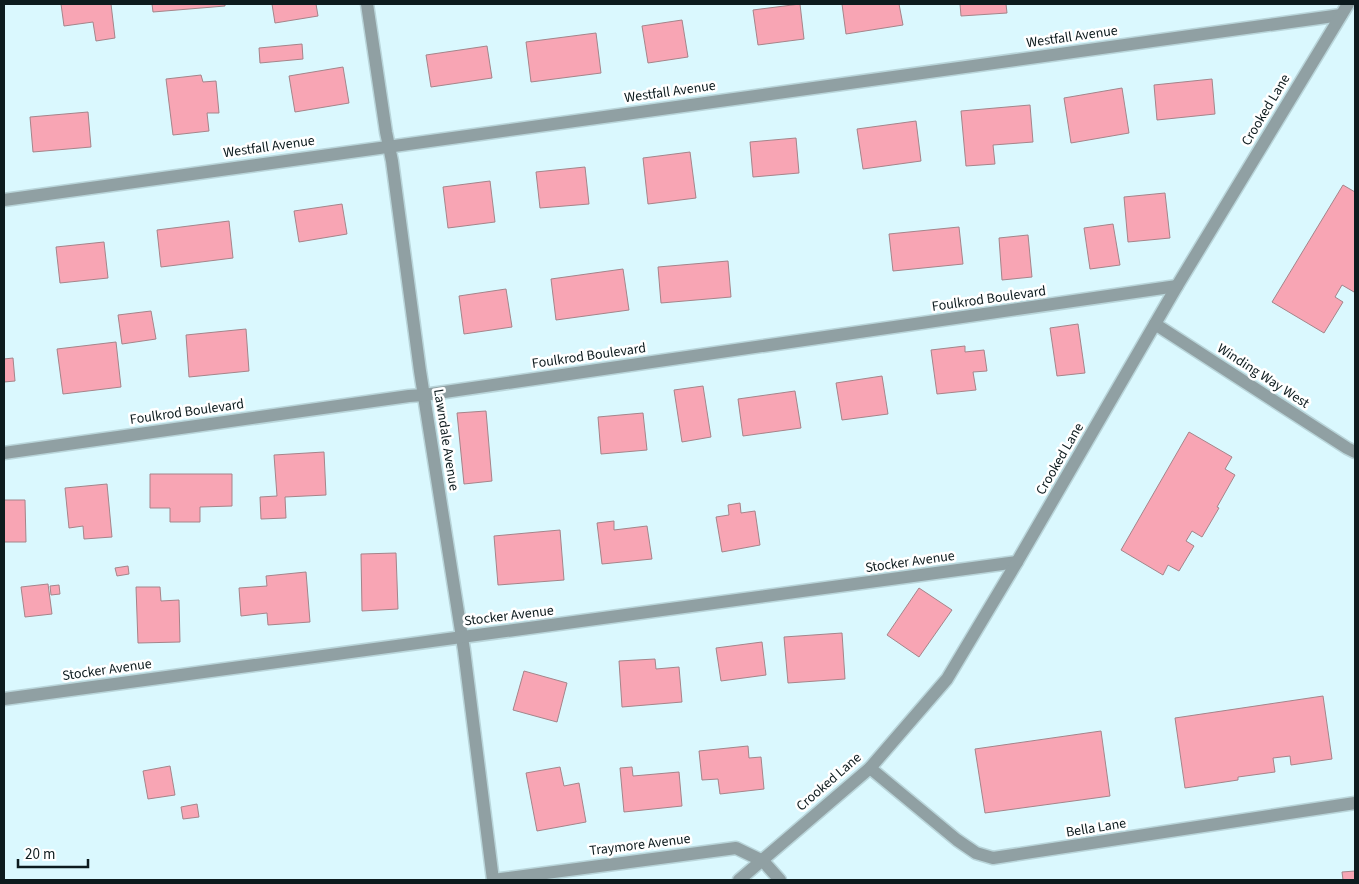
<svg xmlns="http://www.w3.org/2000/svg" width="1359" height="884" viewBox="0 0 1359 884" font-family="'Source Sans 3',sans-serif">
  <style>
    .building { fill: #f8a5b4; stroke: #a5848a }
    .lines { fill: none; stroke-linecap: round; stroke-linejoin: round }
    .minor-casing { stroke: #b9d5da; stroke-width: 15 }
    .minor { stroke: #90a0a3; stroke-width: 12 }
    .labels { text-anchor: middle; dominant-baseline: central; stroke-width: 5; stroke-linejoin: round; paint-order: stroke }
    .street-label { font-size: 14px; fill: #0d1b1e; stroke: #fff }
  </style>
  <rect width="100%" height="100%" fill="#daf8fe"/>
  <!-- building -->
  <g class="building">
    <polygon points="61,4 111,4 115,38 96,41 93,22 64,26"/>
    <polygon points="152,4 225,4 225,6 153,12"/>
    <polygon points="272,4 316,4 318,16 275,23"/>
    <polygon points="800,4 804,39 758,45 753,10"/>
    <polygon points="842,4 899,4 903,25 846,34"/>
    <polygon points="960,4 1006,4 1007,13 961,16"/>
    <polygon points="682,20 688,57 648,63 642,26"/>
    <polygon points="596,33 601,73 531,82 526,42"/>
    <polygon points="302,44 303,59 260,63 259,48"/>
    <polygon points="487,46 492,78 431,87 426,55"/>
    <polygon points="343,67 349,103 295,112 289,76"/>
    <polygon points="201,75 203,82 216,81 219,113 207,113 209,131 173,135 166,79"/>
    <polygon points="1212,79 1215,114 1157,120 1154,85"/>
    <polygon points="1122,88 1129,133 1071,143 1064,98"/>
    <polygon points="1030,105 1033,142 993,145 995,164 966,166 961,111"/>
    <polygon points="88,112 91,147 33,152 30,117"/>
    <polygon points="916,121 921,161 863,169 857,129"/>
    <polygon points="796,138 799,173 753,177 750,142"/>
    <polygon points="690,152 696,198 648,204 643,158"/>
    <polygon points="585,167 589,204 540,208 536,172"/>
    <polygon points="490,181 495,222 448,228 443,187"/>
    <polygon points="1343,185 1355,192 1355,290 1354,292 1342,285 1335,297 1343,302 1324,333 1272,302"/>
    <polygon points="1165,193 1170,238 1128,242 1124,197"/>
    <polygon points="342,204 347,234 299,242 294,211"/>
    <polygon points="229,221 233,258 161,267 157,230"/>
    <polygon points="1113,224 1120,265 1090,269 1084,228"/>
    <polygon points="959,227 963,264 893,271 889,234"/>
    <polygon points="1028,235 1032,277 1002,280 999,238"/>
    <polygon points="104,242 108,278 60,283 56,247"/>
    <polygon points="728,261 731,297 661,303 658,267"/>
    <polygon points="623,269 629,310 556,320 551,279"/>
    <polygon points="506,289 512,327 464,334 459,296"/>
    <polygon points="151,311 156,339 122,344 118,315"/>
    <polygon points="1078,324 1085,373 1057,376 1050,328"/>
    <polygon points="246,329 249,371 189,377 186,335"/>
    <polygon points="116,342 121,387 63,394 57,349"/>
    <polygon points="965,346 965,352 984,350 987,371 973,372 976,390 937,394 931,350"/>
    <polygon points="13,358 15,381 4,382 4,359"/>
    <polygon points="882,376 888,414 842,420 836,383"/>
    <polygon points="703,386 711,437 682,442 674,390"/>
    <polygon points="795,391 801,428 743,436 738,399"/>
    <polygon points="486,411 492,481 464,484 457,413"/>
    <polygon points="643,413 647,450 601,454 598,417"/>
    <polygon points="1189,432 1232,457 1225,469 1235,475 1217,507 1219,508 1202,537 1192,531 1186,541 1194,546 1179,571 1168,565 1163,575 1121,550"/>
    <polygon points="324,452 326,495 285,497 286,518 261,519 260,497 277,496 274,455"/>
    <polygon points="150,474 232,474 232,506 200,507 200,522 170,522 170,508 150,508"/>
    <polygon points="107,484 112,537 84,539 83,526 69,528 65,488"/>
    <polygon points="4,500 25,500 26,542 4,542"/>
    <polygon points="740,503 741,513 755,511 760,545 722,552 716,517 729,515 728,505"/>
    <polygon points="614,521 614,530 647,526 652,559 602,564 597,523"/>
    <polygon points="560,530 564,580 498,585 494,536"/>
    <polygon points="396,553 398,609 362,611 361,554"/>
    <polygon points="128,566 129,574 117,576 115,568"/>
    <polygon points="306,572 310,622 268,625 267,613 241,616 239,588 267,586 266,576"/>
    <polygon points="48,584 52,614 25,617 21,587"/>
    <polygon points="59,585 60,594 51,595 50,586"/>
    <polygon points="136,587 160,587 161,601 179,600 180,642 138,643"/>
    <polygon points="919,588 952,610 919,657 887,635"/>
    <polygon points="842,633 845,679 788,683 784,637"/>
    <polygon points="762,642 766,675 721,681 716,648"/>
    <polygon points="655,659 656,669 679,667 682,702 622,707 619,661"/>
    <polygon points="524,671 567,683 557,722 513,710"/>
    <polygon points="1323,696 1332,759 1291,765 1290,756 1273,758 1275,772 1238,777 1238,780 1185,788 1175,718"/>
    <polygon points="1101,731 1110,796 985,813 975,749"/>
    <polygon points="748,746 749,758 761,757 764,789 720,794 718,779 702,780 699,751"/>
    <polygon points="170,766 175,795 148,799 143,771"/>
    <polygon points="560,767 564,786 579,783 586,822 537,831 526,773"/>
    <polygon points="632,767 633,776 679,772 682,806 624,812 620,768"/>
    <polygon points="197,804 199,817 183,819 181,807"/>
    <polygon points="1355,871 1355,880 1343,880 1342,872"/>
  </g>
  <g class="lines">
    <!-- minor casing -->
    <g class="minor-casing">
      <g id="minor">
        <polyline points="367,4 386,132 392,161 420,371 464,650 493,880"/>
        <polyline points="4,200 1341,15"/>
        <polyline points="1155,324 1347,448 1355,452"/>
        <polyline points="4,453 409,396 424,395 1177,286"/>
        <polyline points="4,699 1017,562"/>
        <polyline points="870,768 957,840 976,853 993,858 1355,803"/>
        <polyline points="493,880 736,848 763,861 780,880"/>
        <polyline points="739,880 870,768 947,679 1017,562 1177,286 1348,4"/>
      </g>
    </g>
    <!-- minor -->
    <use href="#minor" class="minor"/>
  </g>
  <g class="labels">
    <!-- street labels -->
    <g class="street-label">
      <text transform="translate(1072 37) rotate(-8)">Westfall Avenue</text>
      <text transform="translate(670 92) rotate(-8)">Westfall Avenue</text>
      <text transform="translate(1266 110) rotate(-59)">Crooked Lane</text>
      <text transform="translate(269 147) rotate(-8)">Westfall Avenue</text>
      <text transform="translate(989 299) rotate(-8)">Foulkrod Boulevard</text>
      <text transform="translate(589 356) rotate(-8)">Foulkrod Boulevard</text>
      <text transform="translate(1263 376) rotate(33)">Winding Way West</text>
      <text transform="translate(187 412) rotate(-8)">Foulkrod Boulevard</text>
      <text transform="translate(446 440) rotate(81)">Lawndale Avenue</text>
      <text transform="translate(1060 459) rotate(-60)">Crooked Lane</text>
      <text transform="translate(910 562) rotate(-8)">Stocker Avenue</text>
      <text transform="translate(509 616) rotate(-7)">Stocker Avenue</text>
      <text transform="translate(107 670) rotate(-8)">Stocker Avenue</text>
      <text transform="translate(829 782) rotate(-41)">Crooked Lane</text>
      <text transform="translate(1096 828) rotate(-9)">Bella Lane</text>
      <text transform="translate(640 845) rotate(-7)">Traymore Avenue</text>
    </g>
  </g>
  <!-- border -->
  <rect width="1359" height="884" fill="none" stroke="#0d1b1e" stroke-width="10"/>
  <!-- scale -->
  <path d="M18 859v8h70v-8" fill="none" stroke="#0d1b1e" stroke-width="2.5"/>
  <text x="25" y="859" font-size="15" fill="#0d1b1e" stroke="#ffffff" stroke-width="4" paint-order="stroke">20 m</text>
</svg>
